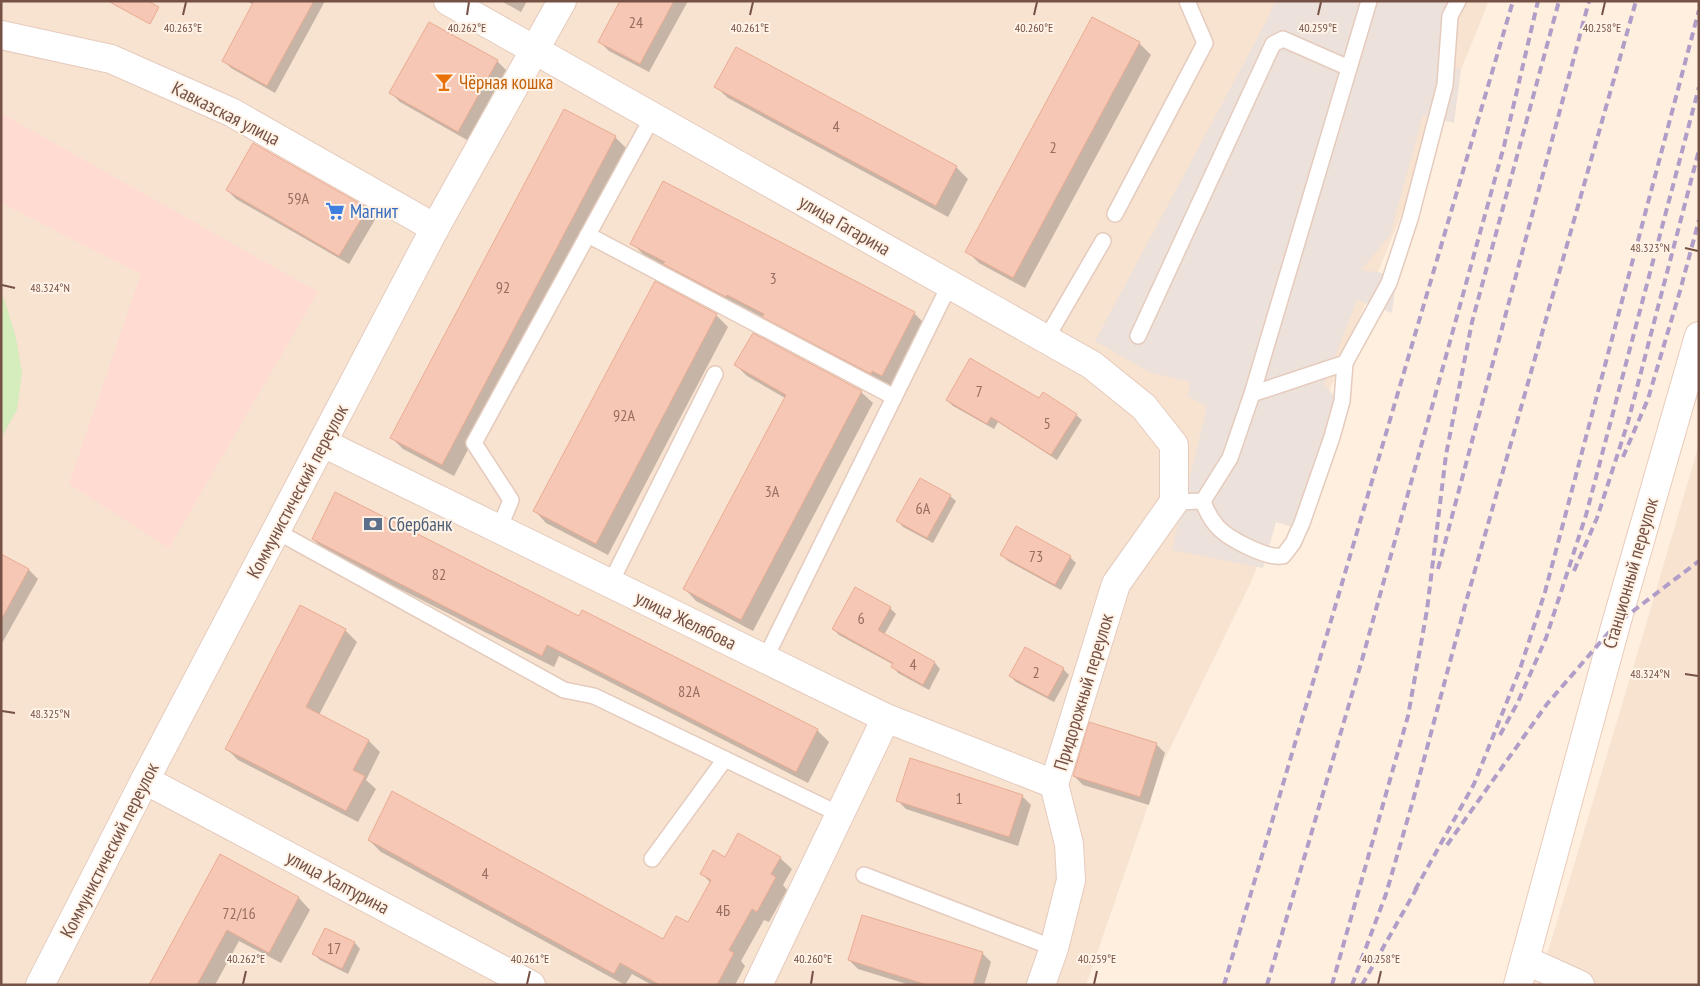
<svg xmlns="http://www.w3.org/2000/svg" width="1700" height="986" viewBox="0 0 1700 986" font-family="'PT Sans Narrow',sans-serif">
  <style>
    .residential { fill: #f8e2d0 }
    .commercial { fill: #ffdbd2 }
    .industrial { fill: #ece1db }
    .green { fill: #d5ecbd }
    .shadow { fill: #0003 }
    .building { fill: #f6c7b4; stroke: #eaab93 }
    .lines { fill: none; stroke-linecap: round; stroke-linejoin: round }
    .service-casing { stroke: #e5cbbd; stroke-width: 18 }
    .minor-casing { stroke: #e5cbbd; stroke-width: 30 }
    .tertiary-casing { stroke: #e5cbbd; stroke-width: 30 }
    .secondary-casing { stroke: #eacbba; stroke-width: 30 }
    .service { stroke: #fff; stroke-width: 15 }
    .minor { stroke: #fff; stroke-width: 28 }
    .tertiary { stroke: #fff; stroke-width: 28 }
    .secondary { stroke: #fff; stroke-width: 28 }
    .rail { stroke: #b09dc8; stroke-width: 4; stroke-dasharray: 8 5; stroke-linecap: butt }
    .ticks { fill: none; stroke: #765145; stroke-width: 2 }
    .labels { text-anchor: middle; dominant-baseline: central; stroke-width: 4; stroke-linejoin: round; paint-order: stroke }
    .number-label { font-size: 16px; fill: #966e61 }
    .food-label { font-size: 19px; fill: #c56008; stroke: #fff3e7; text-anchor: start }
    .street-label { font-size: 19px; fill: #765145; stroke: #fff3e7 }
    .shop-label { font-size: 19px; fill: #366cbe; stroke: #fff3e7; text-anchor: start }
    .service-label { font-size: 19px; fill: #4e5e75; stroke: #fff3e7; text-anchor: start }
    .ticks-label { font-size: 12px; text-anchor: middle; fill: #765145; stroke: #fff3e7; stroke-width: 4; stroke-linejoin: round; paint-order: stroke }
  </style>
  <rect width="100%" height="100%" fill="#feefdf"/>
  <!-- residential -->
  <g class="residential">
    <polygon points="1,1 1488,1 1485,11 1250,584 1162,765 1086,985 1,985"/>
    <polygon points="1699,444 1699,985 1538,985 1648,618"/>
  </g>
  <!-- commercial -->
  <polygon class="commercial" points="1,113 318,292 169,548 69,484 141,274 1,203"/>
  <!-- industrial -->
  <polygon class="industrial" points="1275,1 1462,1 1444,62 1461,70 1454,123 1423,115 1390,235 1361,270 1397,275 1392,313 1357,300 1324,384 1344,408 1296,528 1276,522 1263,568 1172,550 1207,406 1188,397 1190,382 1149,372 1095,341 1268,18"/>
  <!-- green -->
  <polygon class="green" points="1,294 5,301 16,338 22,372 17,410 1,438"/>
  <!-- shadow -->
  <g class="shadow">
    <polygon points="247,1 325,1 275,93 231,68 224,61 254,5"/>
    <polygon points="501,1 527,1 521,12"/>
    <polygon points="622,1 688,1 649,72 609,51 600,42"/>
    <polygon points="429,24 497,61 506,70 467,140 400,102 391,93"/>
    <polygon points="1139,43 1151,55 1025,288 979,263 967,251"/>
    <polygon points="716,87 956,167 968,179 948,217 728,98"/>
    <polygon points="615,137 627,149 454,476 403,449 392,438"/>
    <polygon points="227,190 367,209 376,218 349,264 236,199"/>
    <polygon points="632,243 914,313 926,325 894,387 885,382 883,385 776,328 768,320 739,305 738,308 677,276 670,269 644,255"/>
    <polygon points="716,315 728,327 608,555 546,523 535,511"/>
    <polygon points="736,365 861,392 873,403 753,631 696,601 685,589 785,398 747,376"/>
    <polygon points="947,400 1039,400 1076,415 1082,420 1057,460 998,422 994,429 953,406"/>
    <polygon points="950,496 956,501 933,543 903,527 898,521"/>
    <polygon points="313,539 580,618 817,730 829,742 808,783 559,656 554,667 325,551"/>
    <polygon points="1002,555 1070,557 1076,563 1061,590 1008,561"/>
    <polygon points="6,558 29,570 38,579 1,645 1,566"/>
    <polygon points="890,608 896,614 884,635 935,663 940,669 929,690 898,673 893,667 894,665 839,635 833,629"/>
    <polygon points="345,630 357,642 319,715 369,741 380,752 366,780 376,789 358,822 238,760 226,748"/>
    <polygon points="1063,669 1069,675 1054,702 1016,682 1010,676"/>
    <polygon points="1156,744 1165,753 1149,805 1083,785 1074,776"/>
    <polygon points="1022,796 1031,805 1018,846 906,809 897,800"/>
    <polygon points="369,840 664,941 689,923 711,883 702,874 725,859 780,858 792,869 783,885 787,890 769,922 764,920 741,961 745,966 735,985 652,985 632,974 625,985 381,852"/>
    <polygon points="221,856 299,898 310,910 281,963 239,941 215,985 150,985"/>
    <polygon points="326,929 355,943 360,949 348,974 320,960 314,954"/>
    <polygon points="982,953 991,962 984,985 910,985 858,969 849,960"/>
  </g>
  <!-- building -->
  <g class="building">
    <polygon points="108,1 148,1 159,7 150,24"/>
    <polygon points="254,1 314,1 267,86 222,61"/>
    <polygon points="620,1 674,1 640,64 598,42"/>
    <polygon points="1092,17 1140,42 1013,278 965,252"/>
    <polygon points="429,22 498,60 458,132 389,93"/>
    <polygon points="736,47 957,166 936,206 714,87"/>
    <polygon points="564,109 616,136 442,465 390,438"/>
    <polygon points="253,143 368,208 339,256 226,190"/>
    <polygon points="663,181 915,312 882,376 872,371 871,374 762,317 764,314 727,295 726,297 663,264 665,262 630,244"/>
    <polygon points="655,281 717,314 596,544 533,511"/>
    <polygon points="753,333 862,391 741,620 683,589 786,395 734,365"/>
    <polygon points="970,358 1039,398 1043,392 1077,414 1051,455 991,417 987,424 946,400"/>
    <polygon points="920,478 951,495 927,538 896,521"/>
    <polygon points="335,492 579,616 582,610 818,729 796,772 547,645 542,656 312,539"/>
    <polygon points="1016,526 1071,556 1055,585 1000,555"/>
    <polygon points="1,554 29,569 1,620"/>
    <polygon points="855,587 891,607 878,630 935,662 923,685 891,667 893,663 832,629"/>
    <polygon points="300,605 346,629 306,707 369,740 353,770 365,776 346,811 225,749"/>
    <polygon points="1025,647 1064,668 1048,697 1009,676"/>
    <polygon points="1089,722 1157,743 1140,797 1073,776"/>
    <polygon points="910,758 1023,795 1009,837 896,801"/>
    <polygon points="392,791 663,939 676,916 688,922 711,880 700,874 713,850 725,857 738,833 781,857 771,874 776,877 757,912 752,909 729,950 734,953 717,985 660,985 620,963 614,974 368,840"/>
    <polygon points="220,854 299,897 269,953 227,930 197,985 149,985"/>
    <polygon points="862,915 983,952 973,985 927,985 848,960"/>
    <polygon points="325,928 355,942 342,969 312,954"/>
  </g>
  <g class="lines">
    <!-- service casing -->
    <g class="service-casing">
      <g id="service">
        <polyline points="1115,214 1205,43 1187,1"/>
        <polyline points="588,235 894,397"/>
        <polyline points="1138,336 1273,44 1283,39 1349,68"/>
        <polyline points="1046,339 1103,241"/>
        <polyline points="1252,394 1345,363 1389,283 1410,219 1445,85 1450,16 1458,1"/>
        <path d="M1203 501C1206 510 1210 518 1216 525 1226 538 1267 559 1283 556L1293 543 1302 523 1332 437 1342 401 1345 363"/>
        <polyline points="1174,502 1203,501 1230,458 1252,394 1369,1"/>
        <polyline points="499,529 511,500 474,443 653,116"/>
        <polyline points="276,531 564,690 594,696 839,814"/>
        <polyline points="610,584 715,374"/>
        <polyline points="765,659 950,284"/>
        <polyline points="652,859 725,759"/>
        <polyline points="864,875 1054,948"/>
      </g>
    </g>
    <!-- minor casing -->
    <g class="minor-casing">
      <g id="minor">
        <polyline points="448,1 1092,365 1144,407 1174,445 1174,502 1116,584 1054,784 1069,844 1071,880 1054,948 1041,985"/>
        <polyline points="1,35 111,59 231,112 435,228"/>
        <polyline points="323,443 886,718 1054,784"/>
        <polyline points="145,780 531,985"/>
        <polyline points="1525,960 1580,985"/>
        <polyline points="758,985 886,718"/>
      </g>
    </g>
    <!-- tertiary casing -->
    <g class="tertiary-casing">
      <polyline id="tertiary" points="40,985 145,780 435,228 562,1"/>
    </g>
    <!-- secondary casing -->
    <g class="secondary-casing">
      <polyline id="secondary" points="1518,985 1616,624 1699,336"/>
    </g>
    <!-- service -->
    <use href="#service" class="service"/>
    <!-- minor -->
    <use href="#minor" class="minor"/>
    <!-- tertiary -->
    <use href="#tertiary" class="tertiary"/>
    <!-- secondary -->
    <use href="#secondary" class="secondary"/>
    <!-- rail -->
    <g class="rail">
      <polyline points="1623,457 1648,399 1680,291 1699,220"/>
      <polyline points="1438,569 1589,1"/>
      <polyline points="1574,571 1597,518 1628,422 1699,150"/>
      <polyline points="1500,735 1518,702 1546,638 1586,515 1699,87"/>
      <polyline points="1447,845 1547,704 1616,624 1699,561"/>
      <polyline points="1415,890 1474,784 1520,669 1545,592 1699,10"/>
      <polyline points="1224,985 1513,1"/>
      <polyline points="1267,985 1362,660 1504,146 1538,1"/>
      <polyline points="1332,985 1408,716 1427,610 1446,455 1472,322 1559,1"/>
      <polyline points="1352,985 1386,894 1412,804 1466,602 1636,1"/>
      <polyline points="1362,985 1418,886"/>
    </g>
  </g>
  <!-- ticks -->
  <path class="ticks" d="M183 15 186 2M467 15 469 2M750 15 753 2M1034 15 1037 2M1318 15 1321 2M1602 15 1605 2M1685 248 1698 251M2 285 15 288M1685 674 1698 676M2 711 15 713M243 984 246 971M527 984 530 971M811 984 813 971M1094 984 1097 971M1378 984 1381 971"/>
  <!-- icons -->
  <defs>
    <g id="bar-bare" transform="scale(1.5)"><path d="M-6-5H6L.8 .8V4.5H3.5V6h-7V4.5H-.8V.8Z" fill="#e8710a" stroke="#fff3e7" stroke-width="2.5" paint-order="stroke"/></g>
    <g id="supermarket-bare" transform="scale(1.5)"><path d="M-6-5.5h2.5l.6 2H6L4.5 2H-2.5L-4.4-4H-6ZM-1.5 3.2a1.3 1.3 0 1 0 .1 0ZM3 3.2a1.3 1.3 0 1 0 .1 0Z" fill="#3f7fe0" stroke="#fff3e7" stroke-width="2.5" paint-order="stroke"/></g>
    <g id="bank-bare" transform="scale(1.5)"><path d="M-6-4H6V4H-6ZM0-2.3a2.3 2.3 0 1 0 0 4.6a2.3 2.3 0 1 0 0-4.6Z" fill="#5c6f8a" stroke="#fff3e7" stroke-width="2.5" paint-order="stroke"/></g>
  </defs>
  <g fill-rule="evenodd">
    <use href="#bar-bare" x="444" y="82"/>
    <use href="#supermarket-bare" x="335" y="211"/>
    <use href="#bank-bare" x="373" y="524"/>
  </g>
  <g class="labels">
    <!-- number labels -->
    <g class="number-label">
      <text x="636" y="22">24</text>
      <text x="836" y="126">4</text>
      <text x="1053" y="147">2</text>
      <text x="298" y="198">59А</text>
      <text x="773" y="278">3</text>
      <text x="503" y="287">92</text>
      <text x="979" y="391">7</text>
      <text x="624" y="415">92А</text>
      <text x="1047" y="423">5</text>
      <text x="772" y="491">3А</text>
      <text x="923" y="508">6А</text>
      <text x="1036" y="556">73</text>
      <text x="439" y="574">82</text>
      <text x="861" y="618">6</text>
      <text x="913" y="664">4</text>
      <text x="1036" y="672">2</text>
      <text x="689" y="691">82А</text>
      <text x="959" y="798">1</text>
      <text x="485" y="873">4</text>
      <text x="723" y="910">4Б</text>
      <text x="239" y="913">72/16</text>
      <text x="334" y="948">17</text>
    </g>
    <!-- food labels -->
    <g class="food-label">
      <text x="459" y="82">Чёрная кошка</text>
    </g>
    <!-- street labels -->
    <g class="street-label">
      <text transform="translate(226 113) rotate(27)">Кавказская улица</text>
      <text transform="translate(845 225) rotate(30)">улица Гагарина</text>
      <text transform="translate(297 491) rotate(-62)">Коммунистический переулок</text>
      <text transform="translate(1630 573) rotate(-74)">Станционный переулок</text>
      <text transform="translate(686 620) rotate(26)">улица Желябова</text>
      <text transform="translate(1083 692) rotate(-73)">Придорожный переулок</text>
      <text transform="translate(109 850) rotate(-63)">Коммунистический переулок</text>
      <text transform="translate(338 882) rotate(28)">улица Халтурина</text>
    </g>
    <!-- shop labels -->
    <g class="shop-label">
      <text x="350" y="211">Магнит</text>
    </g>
    <!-- service labels -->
    <g class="service-label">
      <text x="388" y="524">Сбербанк</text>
    </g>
  </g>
  <g class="ticks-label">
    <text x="183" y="32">40.263°E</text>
    <text x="467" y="32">40.262°E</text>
    <text x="750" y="32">40.261°E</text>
    <text x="1034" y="32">40.260°E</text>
    <text x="1318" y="32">40.259°E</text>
    <text x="1602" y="32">40.258°E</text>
    <text x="1650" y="252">48.323°N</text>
    <text x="50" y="292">48.324°N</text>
    <text x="1650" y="678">48.324°N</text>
    <text x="50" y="718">48.325°N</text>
    <text x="246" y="963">40.262°E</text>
    <text x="530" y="963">40.261°E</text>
    <text x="813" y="963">40.260°E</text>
    <text x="1097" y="963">40.259°E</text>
    <text x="1381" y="963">40.258°E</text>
  </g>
  <!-- border -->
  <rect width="1700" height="986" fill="none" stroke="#765145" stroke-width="5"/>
</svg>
